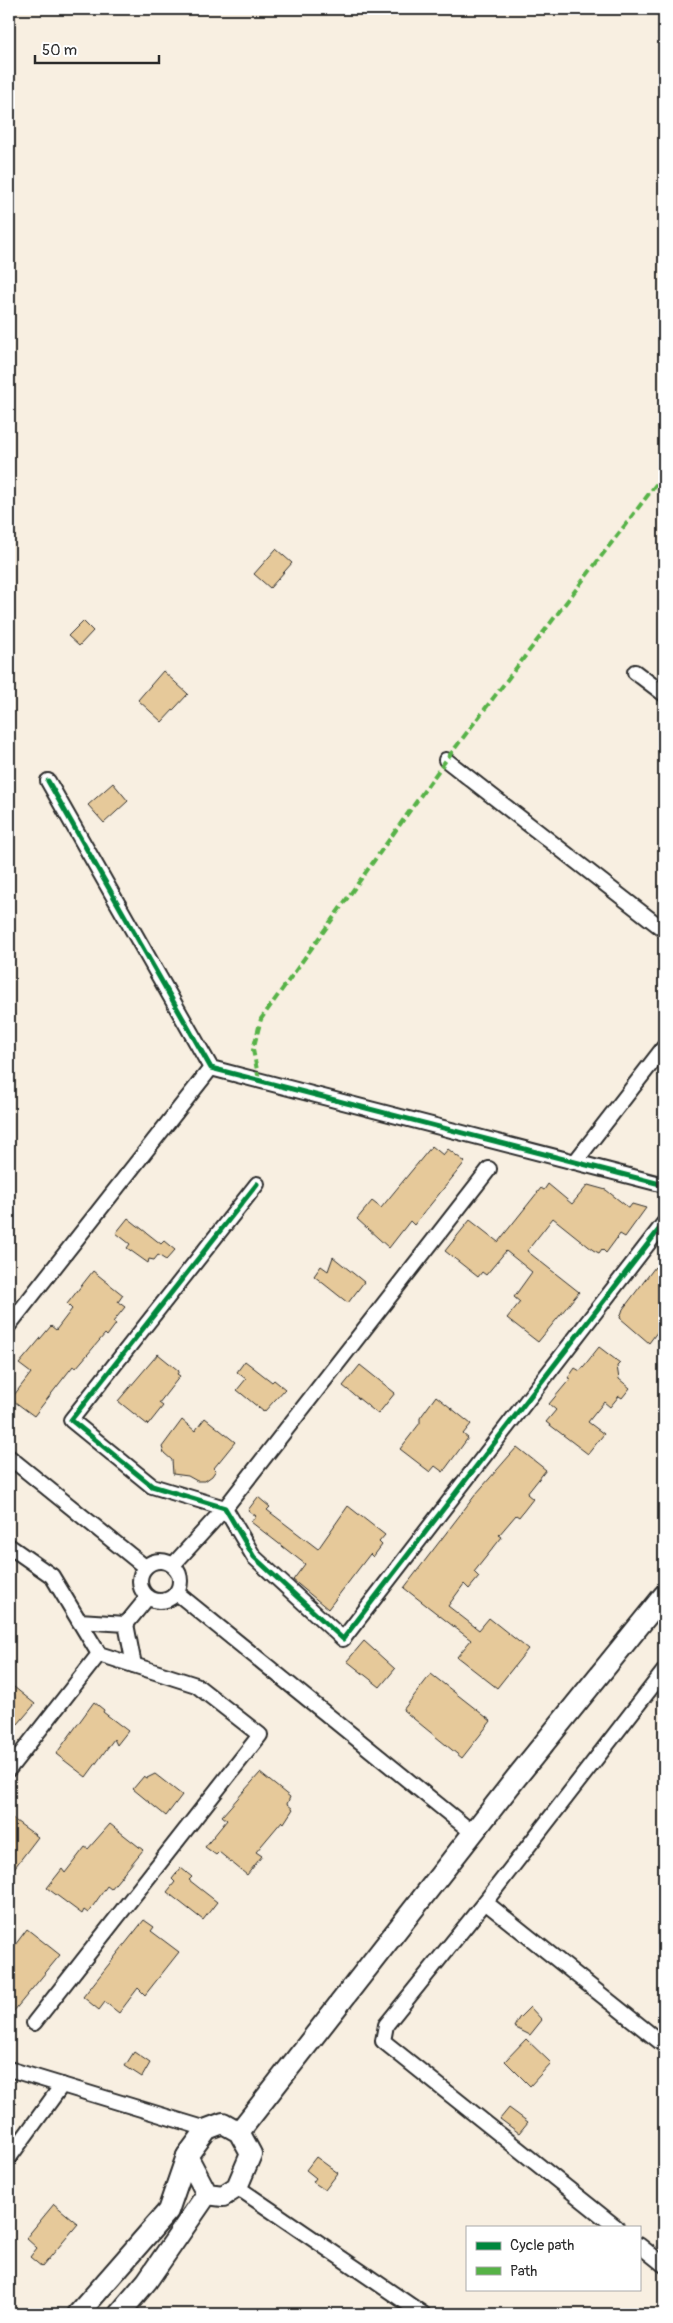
<svg xmlns="http://www.w3.org/2000/svg" width="673" height="2323" viewBox="0 0 673 2323" font-family="Pangolin,sans-serif">
  <style>
    .building { fill: #e6c99a; stroke: #2b2b2b }
    .lines { fill: none; stroke-linecap: round; stroke-linejoin: round }
    .street-casing { stroke: #2b2b2b; stroke-width: 18 }
    .secondary-casing { stroke: #2b2b2b; stroke-width: 24 }
    .street { stroke: #fff; stroke-width: 14 }
    .secondary { stroke: #fff; stroke-width: 20 }
    .quiet { stroke: #56b246; stroke-width: 4; stroke-dasharray: 8 4; stroke-linecap: butt }
    .cycleway-casing { stroke: #fff; stroke-width: 8 }
    .cycleway { stroke: #00873e; stroke-width: 5 }
  </style>
  <rect width="100%" height="100%" fill="#f8efe1"/>
  <filter id="ink" filterUnits="userSpaceOnUse"><feTurbulence type="fractalNoise" baseFrequency=".02" numOctaves="2"/><feDisplacementMap in="SourceGraphic" scale="10" xChannelSelector="R" yChannelSelector="G"/><feConvolveMatrix kernelMatrix="1 2 1 2 8 2 1 2 1" color-interpolation-filters="sRGB"/></filter>
  <g filter="url(#ink)">
    <!-- building -->
    <g class="building">
      <polygon points="276,549 292,563 270,588 254,574"/>
      <polygon points="83,621 93,631 79,646 68,636"/>
      <polygon points="163,671 188,694 162,722 138,700"/>
      <polygon points="113,783 128,801 104,823 88,805"/>
      <polygon points="432,1146 443,1155 448,1149 465,1162 414,1225 410,1221 389,1248 357,1219 372,1201 381,1208"/>
      <polygon points="548,1184 572,1204 588,1185 606,1190 629,1208 632,1204 646,1208 625,1237 620,1234 606,1253 602,1249 599,1253 593,1250 553,1218 527,1251 579,1292 538,1342 507,1318 520,1302 514,1297 532,1272 506,1251 486,1275 482,1272 478,1277 445,1251 470,1220 498,1242 541,1188 544,1190"/>
      <polygon points="128,1218 161,1244 164,1241 175,1250 166,1260 158,1255 154,1260 149,1259 148,1263 127,1248 130,1244 116,1233"/>
      <polygon points="333,1257 364,1282 348,1303 314,1276 321,1266 328,1271"/>
      <polygon points="655,1267 664,1275 664,1323 649,1343 620,1318 623,1309"/>
      <polygon points="93,1271 123,1295 118,1302 125,1307 113,1322 116,1324 107,1336 105,1334 76,1368 73,1366 34,1416 11,1399 31,1373 19,1364 51,1326 56,1330 72,1309 67,1304"/>
      <polygon points="599,1347 620,1363 617,1366 619,1379 630,1388 622,1398 619,1396 610,1407 604,1402 588,1422 604,1434 588,1454 546,1422 556,1410 549,1404 570,1379 568,1378 575,1368 580,1371"/>
      <polygon points="158,1354 179,1371 177,1374 180,1376 159,1403 163,1406 148,1425 118,1401"/>
      <polygon points="245,1361 272,1382 274,1380 285,1389 264,1412 237,1390 246,1379 237,1372"/>
      <polygon points="360,1365 395,1393 378,1414 343,1386"/>
      <polygon points="436,1396 471,1424 463,1434 468,1438 443,1472 435,1466 430,1472 400,1449 420,1423 420,1418"/>
      <polygon points="205,1418 235,1442 214,1468 216,1470 212,1476 205,1481 197,1481 188,1476 173,1474 172,1460 164,1453 162,1447 182,1420 195,1431"/>
      <polygon points="517,1447 546,1470 527,1494 533,1499 519,1517 516,1515 499,1535 502,1537 474,1572 479,1577 469,1589 464,1584 448,1606 479,1630 489,1618 528,1649 497,1688 457,1657 471,1640 404,1588 476,1494"/>
      <polygon points="258,1497 270,1507 267,1510 318,1549 348,1506 385,1535 379,1542 382,1545 373,1557 370,1554 328,1609 293,1580 305,1564 251,1522 256,1516 248,1510"/>
      <polygon points="364,1641 395,1669 380,1687 347,1661"/>
      <polygon points="431,1674 491,1721 462,1758 403,1710"/>
      <polygon points="9,1683 35,1704 18,1724 9,1717"/>
      <polygon points="94,1702 104,1710 103,1712 128,1731 117,1745 114,1739 86,1777 56,1754"/>
      <polygon points="260,1773 290,1797 287,1804 293,1809 284,1823 282,1821 256,1852 262,1856 247,1875 219,1852 216,1855 205,1847 227,1820 222,1816"/>
      <polygon points="155,1774 182,1795 166,1816 133,1789 144,1776 147,1778"/>
      <polygon points="9,1816 38,1837 9,1875"/>
      <polygon points="110,1824 143,1850 111,1889 107,1886 88,1913 84,1910 82,1914 47,1888 62,1869 65,1873 85,1847 88,1849"/>
      <polygon points="181,1868 192,1877 189,1880 217,1902 203,1920 167,1892 175,1882 172,1879"/>
      <polygon points="144,1920 154,1927 151,1931 179,1952 145,1995 138,1988 119,2013 105,2002 99,2010 83,1997"/>
      <polygon points="27,1929 60,1955 9,2017 9,1953"/>
      <polygon points="530,2007 542,2020 530,2035 514,2027 519,2018"/>
      <polygon points="526,2039 551,2063 530,2086 505,2061"/>
      <polygon points="134,2052 150,2063 142,2077 125,2066"/>
      <polygon points="509,2108 528,2122 519,2133 500,2119"/>
      <polygon points="316,2157 338,2173 325,2190 313,2182 316,2178 306,2170"/>
      <polygon points="54,2204 78,2224 42,2267 30,2257 37,2248 26,2238"/>
    </g>
    <g class="lines">
      <!-- street casing -->
      <g class="street-casing">
        <g id="street">
          <polyline points="635,672 664,694"/>
          <polyline points="446,760 664,930"/>
          <polyline points="48,781 211,1068 664,1185"/>
          <polyline points="575,1162 664,1047"/>
          <polyline points="257,1184 71,1420 152,1486 225,1508 254,1557 343,1639 664,1223"/>
          <polyline points="9,1325 211,1068"/>
          <polyline points="9,1457 145,1567"/>
          <polyline points="9,1546 52,1576 99,1654 196,1685 260,1735 34,2023"/>
          <circle cx="160" cy="1581" r="20"/>
          <polyline points="173,1565 225,1508 489,1169"/>
          <polyline points="177,1593 473,1833"/>
          <polyline points="79,1621 126,1624"/>
          <polyline points="126,1624 134,1665"/>
          <polyline points="126,1624 148,1597"/>
          <polyline points="9,1769 99,1654"/>
          <polyline points="485,1902 664,2045"/>
          <polyline points="9,2069 207,2129"/>
          <polyline points="9,2158 62,2085"/>
          <polyline points="237,2187 423,2314"/>
          <polyline points="616,2227 383,2041 386,2025 485,1902 664,1671"/>
          <polyline points="639,2245 664,2265"/>
        </g>
      </g>
      <!-- secondary casing -->
      <g class="secondary-casing">
        <g id="secondary">
          <polygon points="223,2123 239,2132 251,2154 237,2187 223,2196 207,2194 187,2156 207,2129"/>
          <polyline points="239,2132 516,1778 664,1595"/>
          <polyline points="78,2314 168,2211 187,2156"/>
          <polyline points="119,2314 147,2281 207,2194"/>
        </g>
      </g>
      <!-- street -->
      <use href="#street" class="street"/>
      <!-- secondary -->
      <use href="#secondary" class="secondary"/>
      <!-- quiet -->
      <polyline class="quiet" points="259,1080 253,1050 261,1019 446,760 664,474"/>
      <!-- cycleway casing -->
      <g class="cycleway-casing">
        <g id="cycleway">
          <polyline points="48,781 211,1068 664,1185"/>
          <polyline points="257,1184 71,1420 152,1486 225,1508 254,1557 343,1639 664,1223"/>
        </g>
      </g>
      <!-- cycleway -->
      <use href="#cycleway" class="cycleway"/>
    </g>
  </g>
  <!-- margin -->
  <rect width="673" height="2323" fill="none" stroke="#fff" stroke-width="30"/>
  <rect x="15" y="15" width="643" height="2293" fill="none" stroke="#2b2b2b" stroke-width="2" filter="url(#ink)"/>
  <!-- legend -->
  <rect x="466" y="2226" width="175" height="65" fill="#ffffff" stroke="#aaaaaa"/>
  <rect x="476" y="2242" width="25" height="8" fill="#00873e" stroke="#aaaaaa"/>
  <text x="510" y="2250" font-size="15" fill="#2b2b2b">Cycle path</text>
  <rect x="476" y="2267" width="25" height="8" fill="#56b246" stroke="#aaaaaa"/>
  <text x="510" y="2276" font-size="15" fill="#2b2b2b">Path</text>
  <!-- scale -->
  <path d="M35 55v8h124v-8" fill="none" stroke="#2b2b2b" stroke-width="2.5"/>
  <text x="42" y="55" font-size="15" fill="#2b2b2b" stroke="#ffffff" stroke-width="4" paint-order="stroke">50 m</text>
</svg>
